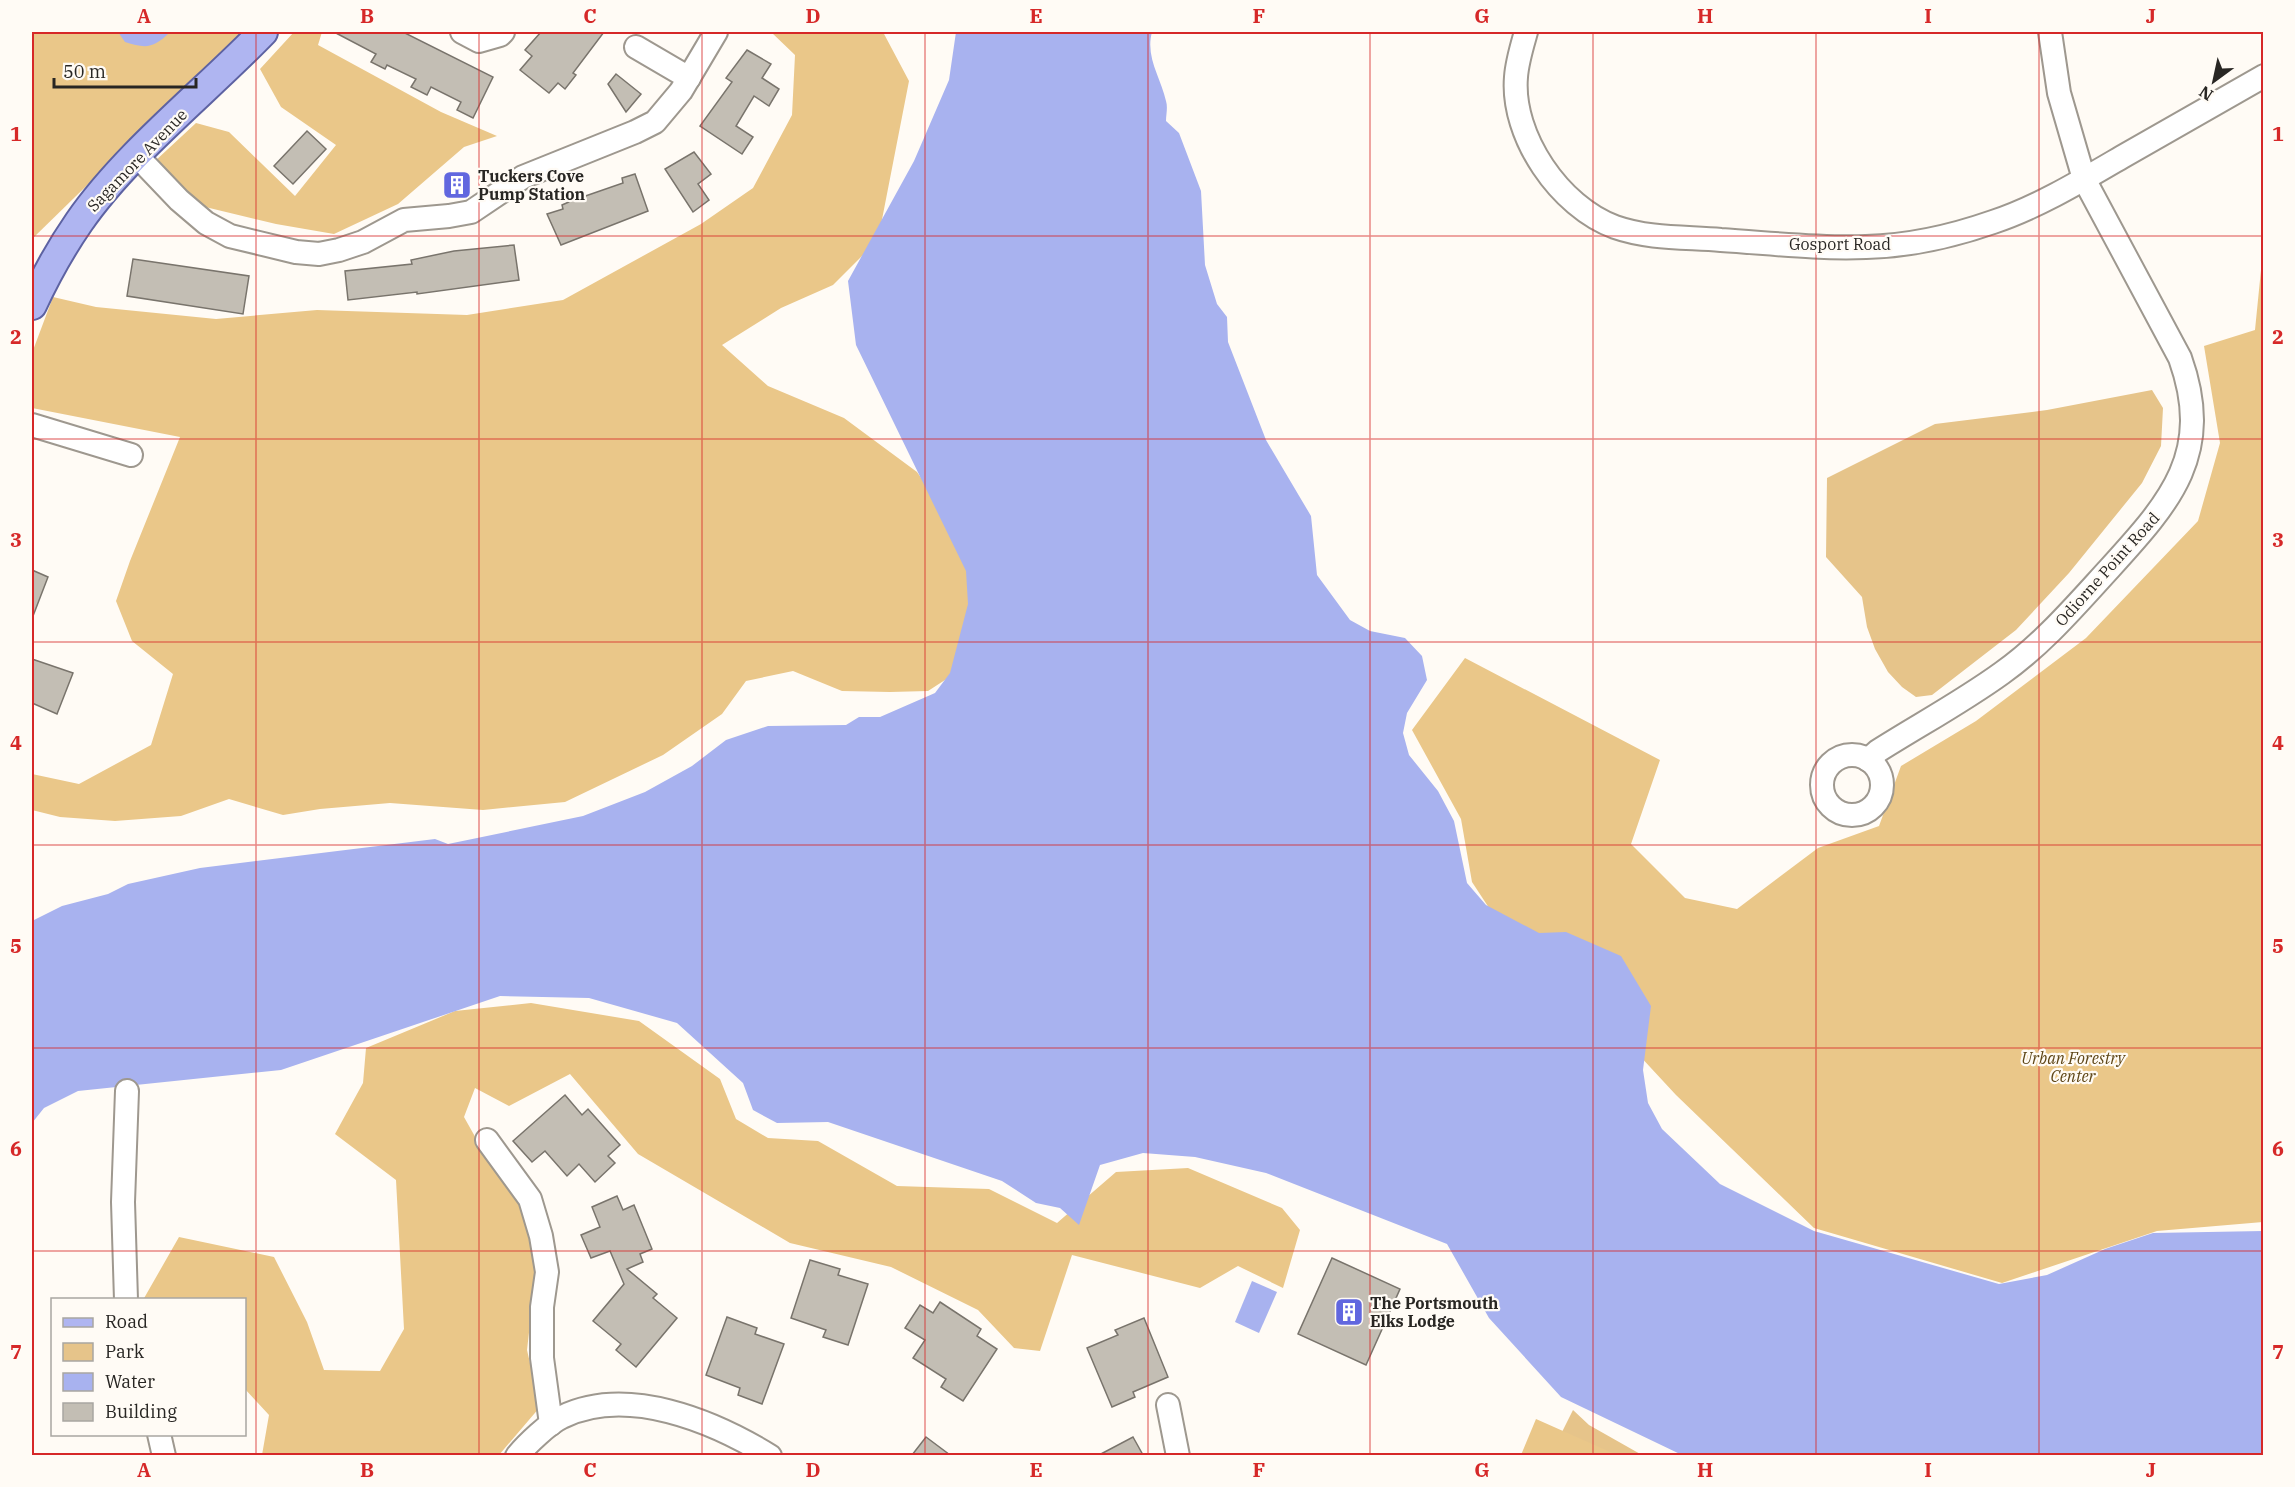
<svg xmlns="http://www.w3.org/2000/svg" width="2295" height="1487" viewBox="0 0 2295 1487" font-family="'IBM Plex Serif',serif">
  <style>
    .green { fill: #e6c48a }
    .forest { fill: #eac789 }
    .water { fill: #a8b2ef }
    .building { fill: #c3beb4; stroke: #79746c; stroke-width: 1.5 }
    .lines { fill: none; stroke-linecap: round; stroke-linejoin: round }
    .minor-casing { stroke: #9e988f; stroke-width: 26 }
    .major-casing { stroke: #5d62a2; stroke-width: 32 }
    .minor { stroke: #fff; stroke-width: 22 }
    .major { stroke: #afb5f1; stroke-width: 28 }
    .grid { fill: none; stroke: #d62828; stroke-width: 1.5; stroke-opacity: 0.55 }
    .labels { text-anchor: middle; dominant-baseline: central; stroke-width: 4.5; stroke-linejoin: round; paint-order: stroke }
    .street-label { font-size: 16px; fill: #282623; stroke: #fffbf5 }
    .poi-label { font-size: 16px; font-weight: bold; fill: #282623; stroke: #fffbf5; text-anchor: start }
    .park-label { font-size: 16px; font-style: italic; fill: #5e4617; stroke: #fffbf5 }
    .neatline { fill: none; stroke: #d62828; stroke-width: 2 }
    .grid-label { font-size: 20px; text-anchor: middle; font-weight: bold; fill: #d62828 }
  </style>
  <rect width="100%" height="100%" fill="#fffbf5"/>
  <!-- green -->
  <g class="green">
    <polygon points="2152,390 2163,408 2161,446 2142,483 2069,573 2016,630 1932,695 1916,697 1902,687 1888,672 1875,649 1867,627 1862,597 1826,557 1827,478 1935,424 2047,410"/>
    <polygon points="1573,1410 1589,1425 1642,1455 1550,1456"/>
  </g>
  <!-- forest -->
  <g class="forest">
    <polygon points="32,32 244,32 32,239"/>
    <polygon points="294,32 322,32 318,45 441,112 497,136 464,147 398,204 334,234 276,224 197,205 154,162 196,123 229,132 295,196 336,145 281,107 260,69"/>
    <polygon points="771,32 883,32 909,81 878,240 833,285 781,308 722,345 768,386 844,418 917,472 973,553 965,667 928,691 890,692 842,691 793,671 746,681 722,714 663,755 565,802 483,810 390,803 320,809 283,815 229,799 181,816 115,821 60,817 32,810 32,774 79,784 151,745 173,674 132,641 116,601 130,561 180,437 32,408 32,353 53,297 96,307 216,319 317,310 467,315 563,300 701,224 753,188 792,115 795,55"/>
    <polygon points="2263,250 2263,1222 2157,1231 2002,1283 1814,1228 1676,1095 1625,1040 1493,914 1472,882 1461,819 1412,730 1465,658 1660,760 1631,844 1685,898 1737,909 1818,848 1879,826 1901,766 1976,721 2086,638 2198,521 2220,443 2204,346 2255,330"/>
    <polygon points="531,1003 639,1021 720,1079 736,1119 768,1138 818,1141 897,1186 989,1189 1057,1223 1116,1172 1188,1168 1282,1208 1300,1230 1283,1288 1238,1266 1200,1288 1072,1255 1040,1351 1014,1348 978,1310 891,1267 790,1243 638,1154 570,1074 509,1106 475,1088 464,1117 487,1158 523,1203 536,1271 527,1350 540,1407 499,1455 262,1455 269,1415 245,1389 244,1300 143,1300 179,1237 274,1257 307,1322 324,1370 380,1371 404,1329 396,1180 335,1134 363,1083 366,1048 455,1011"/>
    <polygon points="1536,1419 1617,1455 1521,1455"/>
  </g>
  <!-- water -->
  <g class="water">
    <path d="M118 32H170C154 48 146 49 125 42Z"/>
    <path d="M956 32H1152C1145 57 1161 78 1166 101 1168 107 1166 115 1166 121L1179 133 1201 191 1205 265 1217 304 1227 317 1228 342 1266 440 1311 516 1317 575 1350 620 1370 631 1405 638 1422 656 1427 680 1407 713 1403 733 1409 755 1438 791 1454 821 1467 883 1486 905 1539 933 1566 932 1621 956 1651 1006 1643 1070 1648 1103 1662 1129 1720 1184 1814 1231 1999 1284 2047 1275 2105 1249 2153 1233 2263 1231V1455H1682L1561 1397 1489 1318 1447 1244 1266 1173 1195 1157 1143 1153 1100 1165 1079 1225 1060 1208 1036 1203 1002 1181 828 1122 777 1123 753 1110 743 1083 677 1023 589 998 500 996 281 1070 78 1091 44 1108 32 1123V921L62 906 108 894 128 884 200 868 435 839 448 844 583 816 645 792 692 766 726 740 768 726 846 725 859 717H880L935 693 950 673 968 604 966 571 856 345 848 281 914 161 949 80Z"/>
    <polygon points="1252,1281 1277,1292 1259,1333 1235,1322"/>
  </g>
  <!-- building -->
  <g class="building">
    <polygon points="334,32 403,32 493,77 473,118 457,110 461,102 431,87 427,95 411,87 416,79 387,65 385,69 371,62 376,54"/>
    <polygon points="541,32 604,32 573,73 576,75 565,89 558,83 549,93 520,70 532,56 525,50"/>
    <polygon points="747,50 771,64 762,78 779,89 769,106 754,96 736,126 753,137 742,154 700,126 732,82 726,78"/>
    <polygon points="616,74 641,94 626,112 608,84"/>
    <polygon points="307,131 326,149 293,184 274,166"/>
    <polygon points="694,152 711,174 698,184 709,200 693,212 665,169"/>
    <polygon points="635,174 648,211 561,245 547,214 563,209 562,205 571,201 623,183 622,178"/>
    <polygon points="514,245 519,280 417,294 417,292 348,300 345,271 412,264 411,260 454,251"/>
    <polygon points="133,259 249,276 243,314 127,296"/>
    <polygon points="32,570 48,577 33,616 32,616"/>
    <polygon points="32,659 73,673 57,714 32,703"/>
    <polygon points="565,1095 582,1115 588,1109 620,1145 608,1156 615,1163 595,1182 579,1164 567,1176 545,1151 532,1162 513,1141"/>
    <polygon points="617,1196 623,1210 634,1205 652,1249 640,1254 643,1262 627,1269 657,1294 653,1298 677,1318 636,1367 616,1350 621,1344 593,1321 624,1284 610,1251 591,1258 581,1235 600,1227 592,1207"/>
    <polygon points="1332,1258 1400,1289 1366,1365 1298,1334"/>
    <polygon points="810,1260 840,1269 838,1275 868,1284 848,1345 823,1337 826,1330 791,1318"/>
    <polygon points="940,1302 981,1329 977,1336 997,1349 963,1401 941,1387 946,1379 913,1358 925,1340 905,1328 920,1305 933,1313"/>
    <polygon points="727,1317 757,1328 755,1334 784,1344 762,1404 738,1395 740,1388 706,1375"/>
    <polygon points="1144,1318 1168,1377 1133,1392 1135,1397 1112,1407 1087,1348 1118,1335 1115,1330"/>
    <polygon points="926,1437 950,1455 912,1455"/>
    <polygon points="1133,1437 1143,1455 1099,1455"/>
  </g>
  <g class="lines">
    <!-- minor casing -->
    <g class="minor-casing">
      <g id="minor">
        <polyline points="462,32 479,41 500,35 503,32"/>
        <path d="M1526 32C1522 46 1517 62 1516 77 1511 136 1560 207 1615 227 1649 239 1686 237 1721 240 1769 243 1818 249 1866 247 1908 246 1953 236 1993 222 2038 207 2081 181 2122 157 2169 130 2216 103 2264 76"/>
        <polyline points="636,47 689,78"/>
        <polyline points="137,156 179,200 206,223 230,236 296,252 319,254 339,250 363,242 404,220 449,216 471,212 523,177 635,132 655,122 681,91 716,32"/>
        <polyline points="32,425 131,455"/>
        <circle cx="1852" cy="785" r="30"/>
        <path d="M1868 760 1878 751C1919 725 1962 702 2002 673 2043 644 2076 605 2110 568 2171 501 2214 453 2180 358L2084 179 2059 93 2050 32"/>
        <polyline points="487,1140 530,1199 541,1236 547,1272 542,1307 542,1358 551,1424"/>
        <polyline points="126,1300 123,1202 127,1091"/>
        <polyline points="1168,1405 1178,1456"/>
        <polyline points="159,1434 164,1456"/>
        <path d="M517 1456C527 1444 549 1423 562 1417 627 1385 713 1421 770 1456"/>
      </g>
    </g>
    <!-- major casing -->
    <g class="major-casing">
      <path id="major" d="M32 305C45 277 61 248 79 222 127 153 204 93 263 32"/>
    </g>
    <!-- minor -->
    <use href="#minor" class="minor"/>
    <!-- major -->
    <use href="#major" class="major"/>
  </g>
  <!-- grid -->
  <path class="grid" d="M256 32V1456M479 32V1456M702 32V1456M925 32V1456M1148 32V1456M1370 32V1456M1593 32V1456M1816 32V1456M2039 32V1456M32 236H2264M32 439H2264M32 642H2264M32 845H2264M32 1048H2264M32 1251H2264"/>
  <!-- icons -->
  <defs>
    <g id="building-square" transform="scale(1.5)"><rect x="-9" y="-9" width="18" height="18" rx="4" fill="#6167df" stroke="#fffbf5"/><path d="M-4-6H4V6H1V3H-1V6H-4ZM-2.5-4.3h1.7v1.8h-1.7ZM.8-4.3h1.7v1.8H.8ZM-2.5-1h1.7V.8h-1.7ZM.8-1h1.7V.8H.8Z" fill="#fff"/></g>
  </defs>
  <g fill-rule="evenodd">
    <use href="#building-square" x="457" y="185"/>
    <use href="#building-square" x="1349" y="1312"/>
  </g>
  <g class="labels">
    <!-- street labels -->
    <g class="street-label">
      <text transform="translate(137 160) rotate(-46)">Sagamore Avenue</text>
      <text x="1840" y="244">Gosport Road</text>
      <text transform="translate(2107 569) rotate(-48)">Odiorne Point Road</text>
    </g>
    <!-- poi labels -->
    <g class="poi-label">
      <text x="478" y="176">Tuckers Cove<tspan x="478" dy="18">Pump Station</tspan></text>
      <text x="1370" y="1303">The Portsmouth<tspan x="1370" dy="18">Elks Lodge</tspan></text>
    </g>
    <!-- park labels -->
    <g class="park-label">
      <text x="2073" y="1058">Urban Forestry<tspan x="2073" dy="18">Center</tspan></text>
    </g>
  </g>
  <!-- border -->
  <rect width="2295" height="1487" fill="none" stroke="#fffbf5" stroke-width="66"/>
  <!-- legend -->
  <rect x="51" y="1298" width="195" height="138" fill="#fffbf5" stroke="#a9a6a1" stroke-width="1.5"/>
  <rect x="63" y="1318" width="30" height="9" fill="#afb5f1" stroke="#a9a6a1" stroke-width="1.5"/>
  <text x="105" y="1328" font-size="18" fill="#282623">Road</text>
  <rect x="63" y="1343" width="30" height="18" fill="#e6c48a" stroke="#a9a6a1" stroke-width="1.5"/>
  <text x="105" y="1358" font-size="18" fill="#282623">Park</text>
  <rect x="63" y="1373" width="30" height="18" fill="#a8b2ef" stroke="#a9a6a1" stroke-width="1.5"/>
  <text x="105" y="1388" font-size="18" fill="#282623">Water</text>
  <rect x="63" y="1403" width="30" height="18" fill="#c3beb4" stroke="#a9a6a1" stroke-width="1.5"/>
  <text x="105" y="1418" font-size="18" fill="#282623">Building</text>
  <!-- north arrow -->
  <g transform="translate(2214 81) rotate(213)" stroke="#fffbf5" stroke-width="4.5" paint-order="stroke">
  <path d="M0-4.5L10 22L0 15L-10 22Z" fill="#282623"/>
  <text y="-9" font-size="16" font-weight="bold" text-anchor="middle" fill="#282623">N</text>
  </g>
  <!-- scale -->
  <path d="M54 78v9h142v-9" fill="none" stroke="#282623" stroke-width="3"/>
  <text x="63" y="78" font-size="18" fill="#282623" stroke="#fffbf5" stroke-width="4.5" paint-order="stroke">50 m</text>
  <rect x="33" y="33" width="2229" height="1421" class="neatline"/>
  <g class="grid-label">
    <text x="144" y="23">A</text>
    <text x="367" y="23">B</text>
    <text x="590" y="23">C</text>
    <text x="813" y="23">D</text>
    <text x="1036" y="23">E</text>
    <text x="1259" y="23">F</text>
    <text x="1482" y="23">G</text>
    <text x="1705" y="23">H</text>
    <text x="1928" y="23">I</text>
    <text x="2151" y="23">J</text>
    <text x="16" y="141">1</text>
    <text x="2278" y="141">1</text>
    <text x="16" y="344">2</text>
    <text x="2278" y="344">2</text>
    <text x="16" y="547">3</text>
    <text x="2278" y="547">3</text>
    <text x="16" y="750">4</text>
    <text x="2278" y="750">4</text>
    <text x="16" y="953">5</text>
    <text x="2278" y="953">5</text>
    <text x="16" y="1156">6</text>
    <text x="2278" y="1156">6</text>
    <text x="16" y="1359">7</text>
    <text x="2278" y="1359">7</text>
    <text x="144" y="1477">A</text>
    <text x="367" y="1477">B</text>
    <text x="590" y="1477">C</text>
    <text x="813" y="1477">D</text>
    <text x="1036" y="1477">E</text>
    <text x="1259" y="1477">F</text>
    <text x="1482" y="1477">G</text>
    <text x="1705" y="1477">H</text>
    <text x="1928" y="1477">I</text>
    <text x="2151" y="1477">J</text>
  </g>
</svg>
